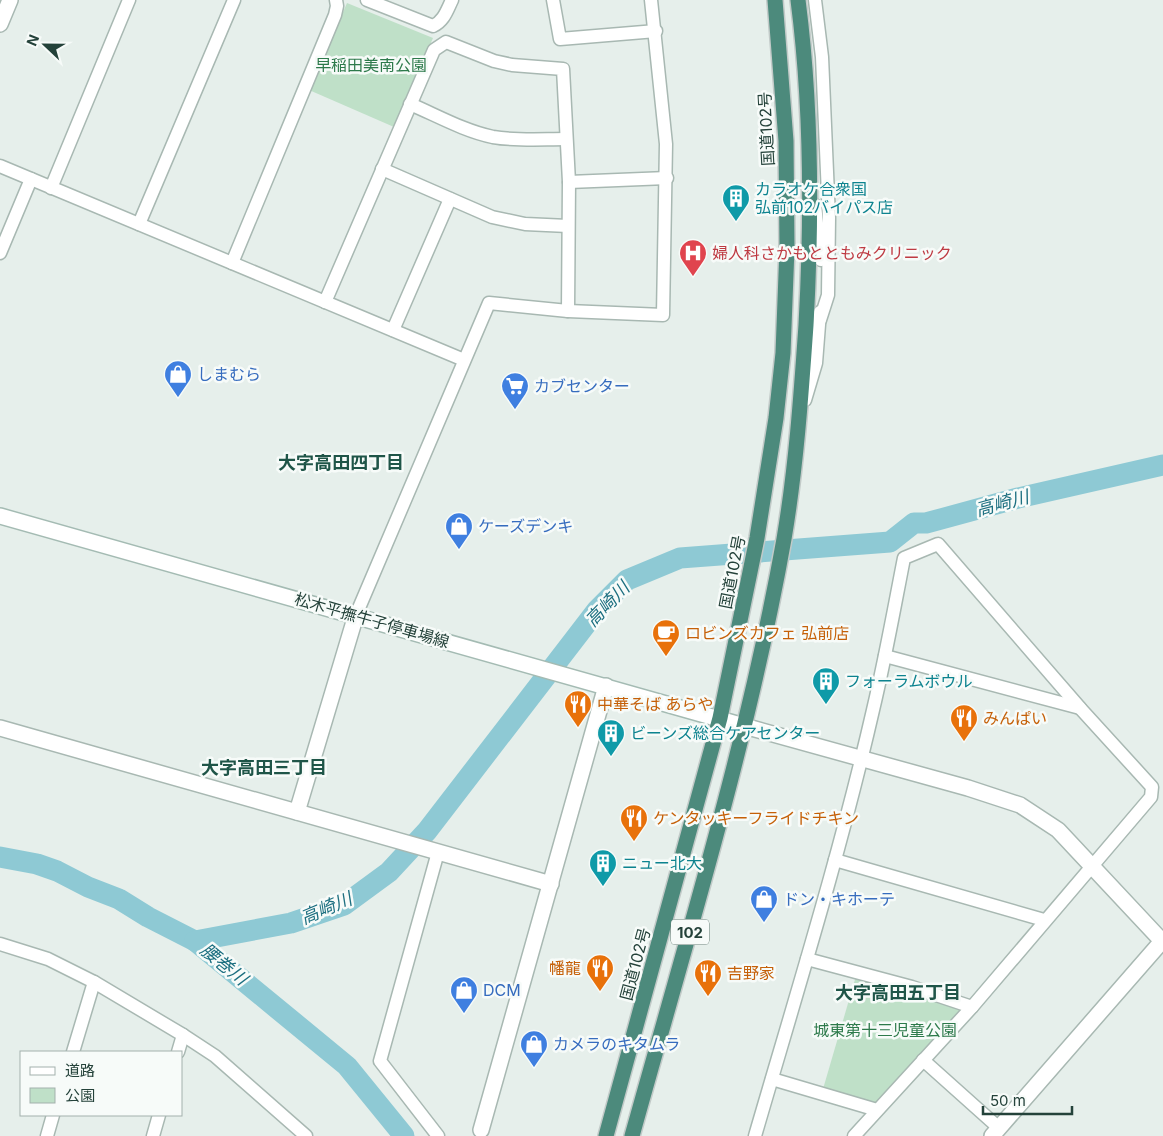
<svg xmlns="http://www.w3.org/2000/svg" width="1163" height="1136" viewBox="0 0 1163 1136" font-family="Inter,'Noto Sans JP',sans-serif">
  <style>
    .green { fill: #bfe0c8 }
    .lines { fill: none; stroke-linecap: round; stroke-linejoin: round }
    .river { stroke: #8ec9d4; stroke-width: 21 }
    .minor-casing { stroke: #a8b8b2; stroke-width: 15 }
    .tertiary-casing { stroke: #a8b8b2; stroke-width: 18 }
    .secondary-casing { stroke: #a4bbb3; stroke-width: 18 }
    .trunk-casing { stroke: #c2cac8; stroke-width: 18 }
    .minor { stroke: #fff; stroke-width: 12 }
    .tertiary { stroke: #fff; stroke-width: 15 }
    .secondary { stroke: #fff; stroke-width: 15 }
    .trunk { stroke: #4c8a7c; stroke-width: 15 }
    .labels { text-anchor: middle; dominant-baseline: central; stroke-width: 5; stroke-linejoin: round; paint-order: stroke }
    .shield { fill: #f7fbf9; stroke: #637a73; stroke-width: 1 }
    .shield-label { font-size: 15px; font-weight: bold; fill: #24423a }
    .park-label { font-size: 16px; fill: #2d7a4b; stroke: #f7fbf9 }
    .street-label { font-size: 16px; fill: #24423a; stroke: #f7fbf9 }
    .culture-label { font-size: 16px; fill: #0d838f; stroke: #f7fbf9; text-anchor: start }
    .health-label { font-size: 16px; fill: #be3a42; stroke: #f7fbf9; text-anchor: start }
    .shop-label { font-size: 16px; fill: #366cbe; stroke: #f7fbf9; text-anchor: start }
    .food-label { font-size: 16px; fill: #c56008; stroke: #f7fbf9; text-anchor: start }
    .neighbourhood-label { font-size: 18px; font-weight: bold; fill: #1f5548; stroke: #f7fbf9 }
    .water-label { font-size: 18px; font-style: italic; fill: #1c6f80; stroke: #f7fbf9 }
  </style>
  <rect width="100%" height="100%" fill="#e6efeb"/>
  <!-- green -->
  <g class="green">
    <polygon points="347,3 433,38 394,127 309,90"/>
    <polygon points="856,976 961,1007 962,1010 874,1104 823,1089"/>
  </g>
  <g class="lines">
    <!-- river -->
    <g class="river">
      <polyline points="0,857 37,864 57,871 88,887 119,899 148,917 195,941 347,1066 404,1136"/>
      <polyline points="195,941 291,923 344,905 389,872 427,831 597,610 627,580 680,558 890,542 914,523 926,523 1018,498 1163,465"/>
    </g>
    <!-- minor casing -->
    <g class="minor-casing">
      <g id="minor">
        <path d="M367 0 433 26C444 21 447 10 452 0"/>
        <polyline points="553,0 560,39 656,31"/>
        <polyline points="815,0 822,57 829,218 828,295 820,320"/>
        <path d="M410 104C436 115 464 131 493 137 516 141 542 139 566 139"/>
        <polyline points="0,166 464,360"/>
        <polyline points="382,169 492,217 525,224 568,226"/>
        <polyline points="569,182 667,178"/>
        <polyline points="51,188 129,0"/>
        <polyline points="815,205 821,260"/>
        <polyline points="139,224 234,0"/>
        <polyline points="0,253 31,179"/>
        <polyline points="232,263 335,15 337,6 336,0"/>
        <polyline points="325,302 434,50 446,42 494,61 512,65 563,69 569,182 568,311"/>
        <polyline points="393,330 450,199"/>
        <polyline points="805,400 816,363 820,312"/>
        <polyline points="356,615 489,303 568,311 663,315 666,144 651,0"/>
        <polyline points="885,656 1080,708"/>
        <polyline points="835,860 1044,920"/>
        <polyline points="0,944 48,959 94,982 183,1035 215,1056 306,1136"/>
        <polyline points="807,959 912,987 972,1007"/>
        <polyline points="73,1052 94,982"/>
        <polyline points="178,1052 183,1035"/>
        <polyline points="923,1060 999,1128"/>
        <polyline points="772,1079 877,1110"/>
        <polyline points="47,1136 53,1115"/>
        <polyline points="153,1136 159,1115"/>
        <polyline points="438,1136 380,1061 438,852"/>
        <path d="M755 1136C796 995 840 854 873 710 885 660 894 609 904 558L938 544 1080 708 1152 787 1151 797 972 1007 854 1136"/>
      </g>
    </g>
    <!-- tertiary casing -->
    <g class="tertiary-casing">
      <g id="tertiary">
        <polyline points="0,24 10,0"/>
        <polyline points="744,726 968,788 1020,805 1058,830 1162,941"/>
        <polyline points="0,728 551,884"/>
        <polyline points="297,812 356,615"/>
        <polyline points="481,1130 606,686"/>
        <polyline points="992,1136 1163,940"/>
      </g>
    </g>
    <!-- secondary casing -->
    <g class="secondary-casing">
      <polyline id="secondary" points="0,516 744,726"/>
    </g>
    <!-- trunk casing -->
    <g class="trunk-casing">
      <g id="trunk">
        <polyline points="606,1136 720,718 757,538 776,418 783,353 787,248 786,141 775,0"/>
        <path d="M632 1136C687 938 748 741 784 539 796 468 801 397 806 325 812 216 812 108 798 0"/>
      </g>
    </g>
    <!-- minor -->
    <use href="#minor" class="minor"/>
    <!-- tertiary -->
    <use href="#tertiary" class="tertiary"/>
    <!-- secondary -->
    <use href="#secondary" class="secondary"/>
    <!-- trunk -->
    <use href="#trunk" class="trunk"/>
  </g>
  <!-- icons -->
  <defs>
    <g id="building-pin" transform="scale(1.4375)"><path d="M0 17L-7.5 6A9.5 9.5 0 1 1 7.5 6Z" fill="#0f9aa8" stroke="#f7fbf9"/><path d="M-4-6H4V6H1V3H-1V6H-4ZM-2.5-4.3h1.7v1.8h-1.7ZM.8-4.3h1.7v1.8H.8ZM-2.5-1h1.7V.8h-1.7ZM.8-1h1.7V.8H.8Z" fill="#fff"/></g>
    <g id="hospital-pin" transform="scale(1.4375)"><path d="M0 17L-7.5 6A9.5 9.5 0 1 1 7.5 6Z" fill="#e0444e" stroke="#f7fbf9"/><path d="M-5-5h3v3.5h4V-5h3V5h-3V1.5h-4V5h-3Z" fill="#fff"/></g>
    <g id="shop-pin" transform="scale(1.4375)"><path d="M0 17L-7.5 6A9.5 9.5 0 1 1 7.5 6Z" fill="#3f7fe0" stroke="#f7fbf9"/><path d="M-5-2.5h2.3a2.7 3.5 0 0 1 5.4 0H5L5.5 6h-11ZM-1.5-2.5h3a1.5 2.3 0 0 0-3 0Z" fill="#fff"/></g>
    <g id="supermarket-pin" transform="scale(1.4375)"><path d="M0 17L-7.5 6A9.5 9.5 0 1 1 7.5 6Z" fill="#3f7fe0" stroke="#f7fbf9"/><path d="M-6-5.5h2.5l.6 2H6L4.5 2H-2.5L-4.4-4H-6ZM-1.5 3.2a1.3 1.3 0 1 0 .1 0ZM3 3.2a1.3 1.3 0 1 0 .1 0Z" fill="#fff"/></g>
    <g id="cafe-pin" transform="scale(1.4375)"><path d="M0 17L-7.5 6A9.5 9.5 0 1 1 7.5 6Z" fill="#e8710a" stroke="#f7fbf9"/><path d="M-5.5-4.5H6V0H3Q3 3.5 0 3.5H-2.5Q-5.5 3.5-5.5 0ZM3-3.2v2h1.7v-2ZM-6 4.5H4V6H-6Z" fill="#fff"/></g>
    <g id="restaurant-pin" transform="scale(1.4375)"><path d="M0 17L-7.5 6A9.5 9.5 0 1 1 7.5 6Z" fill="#e8710a" stroke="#f7fbf9"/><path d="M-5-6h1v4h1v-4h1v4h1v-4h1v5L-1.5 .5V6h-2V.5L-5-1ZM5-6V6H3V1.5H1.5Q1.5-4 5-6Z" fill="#fff"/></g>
  </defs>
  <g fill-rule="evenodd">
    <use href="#building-pin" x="736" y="198"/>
    <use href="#hospital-pin" x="693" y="253"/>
    <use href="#shop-pin" x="178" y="374"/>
    <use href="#supermarket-pin" x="515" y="386"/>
    <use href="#shop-pin" x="459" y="526"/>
    <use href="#cafe-pin" x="666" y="633"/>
    <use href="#building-pin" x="826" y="681"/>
    <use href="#restaurant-pin" x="578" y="704"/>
    <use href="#restaurant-pin" x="964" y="718"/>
    <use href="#building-pin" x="611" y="733"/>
    <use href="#restaurant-pin" x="634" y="818"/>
    <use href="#building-pin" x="603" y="863"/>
    <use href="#shop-pin" x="764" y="899"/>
    <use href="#restaurant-pin" x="600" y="968"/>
    <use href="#restaurant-pin" x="708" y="973"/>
    <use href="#shop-pin" x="464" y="990"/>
    <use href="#shop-pin" x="534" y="1044"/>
  </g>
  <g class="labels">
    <!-- shield labels -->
    <rect class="shield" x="671" y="919.5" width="38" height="25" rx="4"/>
    <g class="shield-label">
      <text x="690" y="932">102</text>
    </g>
    <!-- park labels -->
    <g class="park-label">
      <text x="371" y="65">早稲田美南公園</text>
      <text x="885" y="1030">城東第十三児童公園</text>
    </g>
    <!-- street labels -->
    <g class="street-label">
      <text transform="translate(766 129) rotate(-93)">国道102号</text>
      <text transform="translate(732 572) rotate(-79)">国道102号</text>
      <text transform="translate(372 620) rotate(16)">松木平撫牛子停車場線</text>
      <text transform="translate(635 964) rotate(-75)">国道102号</text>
    </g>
    <!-- culture labels -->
    <g class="culture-label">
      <text x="755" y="189">カラオケ合衆国<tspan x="755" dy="18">弘前102バイパス店</tspan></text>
      <text x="845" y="681">フォーラムボウル</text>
      <text x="630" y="733">ビーンズ総合ケアセンター</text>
      <text x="622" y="863">ニュー北大</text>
    </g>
    <!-- health labels -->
    <g class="health-label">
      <text x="712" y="253">婦人科さかもとともみクリニック</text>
    </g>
    <!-- shop labels -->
    <g class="shop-label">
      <text x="197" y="374">しまむら</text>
      <text x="534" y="386">カブセンター</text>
      <text x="478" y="526">ケーズデンキ</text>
      <text x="783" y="899">ドン・キホーテ</text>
      <text x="483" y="990">DCM</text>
      <text x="553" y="1044">カメラのキタムラ</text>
    </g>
    <!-- food labels -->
    <g class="food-label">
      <text x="685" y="633">ロビンズカフェ 弘前店</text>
      <text x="597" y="704">中華そば あらや</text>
      <text x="983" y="718">みんぱい</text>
      <text x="653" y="818">ケンタッキーフライドチキン</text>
      <text x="581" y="968" text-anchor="end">幡龍</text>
      <text x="727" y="973">吉野家</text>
    </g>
    <!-- neighbourhood labels -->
    <g class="neighbourhood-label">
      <text x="341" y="462">大字高田四丁目</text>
      <text x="264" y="767">大字高田三丁目</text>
      <text x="898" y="992">大字高田五丁目</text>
    </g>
    <!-- water labels -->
    <g class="water-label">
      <text transform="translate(1002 503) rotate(-15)">高崎川</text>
      <text transform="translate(607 604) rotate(-46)">高崎川</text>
      <text transform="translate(326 908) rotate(-23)">高崎川</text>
      <text transform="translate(224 964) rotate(39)">腰巻川</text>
    </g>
  </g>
  <!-- legend -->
  <rect x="20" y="1051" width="162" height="65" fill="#f7fbf9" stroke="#a3b1ad"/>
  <rect x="30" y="1067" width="25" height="8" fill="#ffffff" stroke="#a3b1ad"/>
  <text x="65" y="1076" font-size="15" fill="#24423a">道路</text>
  <rect x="30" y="1088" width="25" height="15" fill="#bfe0c8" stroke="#a3b1ad"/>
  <text x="65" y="1101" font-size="15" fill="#24423a">公園</text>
  <!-- north arrow -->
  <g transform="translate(45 45) rotate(292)" stroke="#f7fbf9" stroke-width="4" paint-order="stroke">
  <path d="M0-4L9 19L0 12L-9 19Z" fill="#24423a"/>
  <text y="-8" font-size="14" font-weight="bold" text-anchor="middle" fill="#24423a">N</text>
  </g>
  <!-- scale -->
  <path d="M983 1106v8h89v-8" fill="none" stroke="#24423a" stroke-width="2.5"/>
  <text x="990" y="1106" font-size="15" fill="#24423a" stroke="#f7fbf9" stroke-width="4" paint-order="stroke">50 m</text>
</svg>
